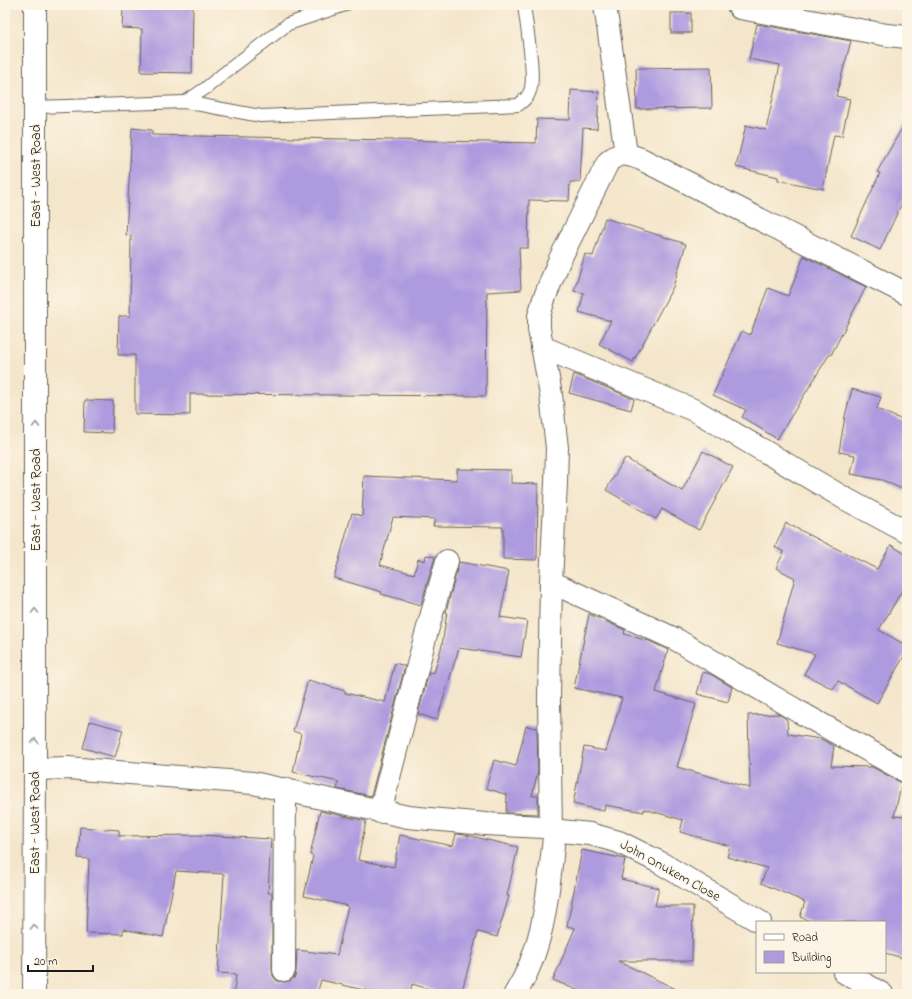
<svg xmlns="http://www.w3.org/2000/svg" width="912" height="999" viewBox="0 0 912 999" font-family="'Indie Flower',sans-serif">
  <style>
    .building { fill: #ad9adf }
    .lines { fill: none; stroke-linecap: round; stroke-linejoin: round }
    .lane-casing { stroke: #686359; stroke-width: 14 }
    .street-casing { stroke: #686359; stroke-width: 24 }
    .primary-casing { stroke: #686359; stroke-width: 24 }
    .lane { stroke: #fff; stroke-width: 12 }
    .street { stroke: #fff; stroke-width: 22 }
    .primary { stroke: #fff; stroke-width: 22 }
    .oneway { stroke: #999 }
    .labels { text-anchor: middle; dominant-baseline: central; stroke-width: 3; stroke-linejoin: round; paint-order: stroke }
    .street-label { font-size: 14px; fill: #1c1c1c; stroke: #fcf5e5 }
  </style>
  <rect width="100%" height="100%" fill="#fcf5e5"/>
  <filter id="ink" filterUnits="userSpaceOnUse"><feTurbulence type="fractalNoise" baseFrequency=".025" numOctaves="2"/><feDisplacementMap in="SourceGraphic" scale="8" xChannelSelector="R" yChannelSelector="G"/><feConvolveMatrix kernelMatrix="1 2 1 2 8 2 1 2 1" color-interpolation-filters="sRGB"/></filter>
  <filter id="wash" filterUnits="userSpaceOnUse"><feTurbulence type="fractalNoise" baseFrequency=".012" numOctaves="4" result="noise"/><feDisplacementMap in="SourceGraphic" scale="16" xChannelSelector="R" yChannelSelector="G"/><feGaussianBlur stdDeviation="0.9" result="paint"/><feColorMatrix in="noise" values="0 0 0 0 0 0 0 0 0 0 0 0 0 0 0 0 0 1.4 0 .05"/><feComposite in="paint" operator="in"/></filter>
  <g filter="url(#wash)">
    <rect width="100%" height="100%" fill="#f4e6cb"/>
    <g id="blocks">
      <!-- building -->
      <g class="building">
        <polygon points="143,5 193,5 192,73 141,72 142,29 122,28 123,9 142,9"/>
        <rect x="671" y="13" width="20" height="20"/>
        <polygon points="757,24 851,41 836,96 850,99 842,136 834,135 823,189 778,180 778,177 736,167 746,125 766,130 780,65 749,59"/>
        <polygon points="711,67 712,108 637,109 636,68"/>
        <polygon points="571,90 599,92 597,129 583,128 580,182 570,182 569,201 529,200 528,248 519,248 521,290 487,292 486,396 190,394 190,415 135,414 135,355 118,355 119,316 130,316 131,236 126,235 132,128 152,130 152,135 536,143 537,119 570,120"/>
        <polygon points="907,119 907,192 880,250 851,236 880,173 877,172"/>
        <polygon points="605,218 686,244 673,287 633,362 599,344 611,321 579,312 584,293 574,291 585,254 593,256"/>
        <polygon points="804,256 866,287 831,355 829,355 777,439 742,417 746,410 713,395 742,331 750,335 768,288 788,296"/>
        <polygon points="574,374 634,399 631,410 569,393"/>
        <polygon points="852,389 881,397 877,409 907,422 907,491 882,480 851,474 855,455 839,452 845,416"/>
        <polygon points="85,400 113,401 112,433 84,432"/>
        <polygon points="703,451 733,467 699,530 662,509 656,519 606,490 625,458 682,491"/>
        <polygon points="457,469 511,470 511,483 538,484 537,560 503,559 503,527 433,526 435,519 393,517 380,565 414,574 418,559 425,561 426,555 435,557 421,605 381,594 382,592 334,578 352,513 362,516 364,476 457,480"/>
        <polygon points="786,523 877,569 891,545 907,555 907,582 879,630 907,646 907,651 877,703 838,681 833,689 804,674 815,654 777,643 795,578 776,568 784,552 775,547"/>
        <polygon points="459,562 509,571 500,617 527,621 521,657 459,648 437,720 418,714 429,672 434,673 442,645 447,612 446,612"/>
        <polygon points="589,614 625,630 624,634 649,641 668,650 656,692 696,704 677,767 750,788 748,715 779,714 787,720 788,734 821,739 834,746 831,766 872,767 902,783 894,816 907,817 907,959 885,953 885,922 813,922 800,917 805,902 761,883 767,868 727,857 730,846 680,832 683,820 644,809 644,812 605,805 604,811 573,804 584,747 606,751 622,698 574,688"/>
        <polygon points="395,663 405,666 371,796 337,789 339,782 293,772 301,734 293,731 308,680 345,691 345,693 385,702"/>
        <polygon points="703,672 710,674 732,687 728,702 697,694"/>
        <polygon points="90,721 123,730 115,757 83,748"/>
        <polygon points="526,726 537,728 538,771 532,796 538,796 538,814 506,813 507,795 486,788 494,760 516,766"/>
        <polygon points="320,811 366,821 358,860 394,867 400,835 453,846 456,834 466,835 518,847 507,896 509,896 497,937 478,932 461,994 446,994 412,984 410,994 381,994 321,980 317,994 234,994 236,974 218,973 224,874 176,871 163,937 123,929 123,934 86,933 89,859 78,858 80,827 119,830 119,836 200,835 271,839 268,893 272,893 272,970 273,976 277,981 284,982 290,981 295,977 296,970 297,950 337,955 348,906 304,896 313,856 310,855"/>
        <polygon points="582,850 625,859 621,879 659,888 655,906 693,906 692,961 618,961 686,994 586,994 553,980 575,928 567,926"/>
      </g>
    </g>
  </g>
  <g filter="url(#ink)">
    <use href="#blocks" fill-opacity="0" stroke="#686359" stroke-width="1"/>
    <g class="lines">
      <!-- lane casing -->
      <g class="lane-casing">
        <g id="lane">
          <polyline points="185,102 206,88 223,74 288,24 345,5"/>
          <path d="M36 107 185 102 261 116 518 105C523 101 528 98 530 91 536 77 526 23 524 5"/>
        </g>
      </g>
      <!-- street casing -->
      <g class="street-casing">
        <g id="street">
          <polyline points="605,5 626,154"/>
          <polyline points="738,5 740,8 887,35 907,37"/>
          <polyline points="542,347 696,411 844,498 907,532"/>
          <polyline points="551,582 677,640 794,709 907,772"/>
          <path d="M35 769 68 768 253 783 408 817 485 824 544 827 551 830 554 837C548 891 545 947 515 994"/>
          <polyline points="380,812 425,638 447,561"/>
          <path d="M760 922 659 862 619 842 590 834 551 830 549 699 551 582 556 483 557 448 551 395 539 329V316L544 299 559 261 608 162C620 151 627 154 641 159L907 294"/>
          <polyline points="284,970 285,789"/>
          <polyline points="844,972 882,994"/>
        </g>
      </g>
      <!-- primary casing -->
      <g class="primary-casing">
        <polyline id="primary" points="34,994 35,769 35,5"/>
      </g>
      <!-- lane -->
      <use href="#lane" class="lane"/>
      <!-- street -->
      <use href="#street" class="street"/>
      <!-- primary -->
      <use href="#primary" class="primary"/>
    </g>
    <!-- one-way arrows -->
    <defs><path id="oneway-chevron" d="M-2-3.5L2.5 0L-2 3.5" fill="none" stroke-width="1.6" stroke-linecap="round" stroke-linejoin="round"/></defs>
    <g class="oneway">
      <use href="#oneway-chevron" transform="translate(36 425) rotate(-90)"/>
      <use href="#oneway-chevron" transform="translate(35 611) rotate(-90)"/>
      <use href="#oneway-chevron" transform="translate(35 741) rotate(-90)"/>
      <use href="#oneway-chevron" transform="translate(34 927) rotate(-90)"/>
    </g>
  </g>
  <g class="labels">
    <!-- street labels -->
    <g class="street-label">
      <text transform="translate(36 176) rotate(-90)">East - West Road</text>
      <text transform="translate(36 500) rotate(-90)">East - West Road</text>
      <text transform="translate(35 823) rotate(-90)">East - West Road</text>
      <text transform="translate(670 871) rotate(29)">John Onukem Close</text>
    </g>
  </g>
  <!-- margin -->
  <rect width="912" height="999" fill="none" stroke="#fcf5e5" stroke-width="20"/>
  <!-- legend -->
  <rect x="756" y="921" width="130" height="52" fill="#fcf5e5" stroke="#a29e95"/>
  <rect x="764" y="934" width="20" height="6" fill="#ffffff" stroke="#a29e95"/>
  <text x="792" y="941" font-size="12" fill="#1c1c1c">Road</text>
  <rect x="764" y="951" width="20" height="12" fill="#ad9adf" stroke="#a29e95"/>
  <text x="792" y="961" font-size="12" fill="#1c1c1c">Building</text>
  <!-- scale -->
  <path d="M28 965v6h65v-6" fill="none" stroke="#1c1c1c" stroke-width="2"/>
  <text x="34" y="965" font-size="12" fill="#1c1c1c" stroke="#fcf5e5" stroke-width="3" paint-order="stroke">20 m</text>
</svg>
